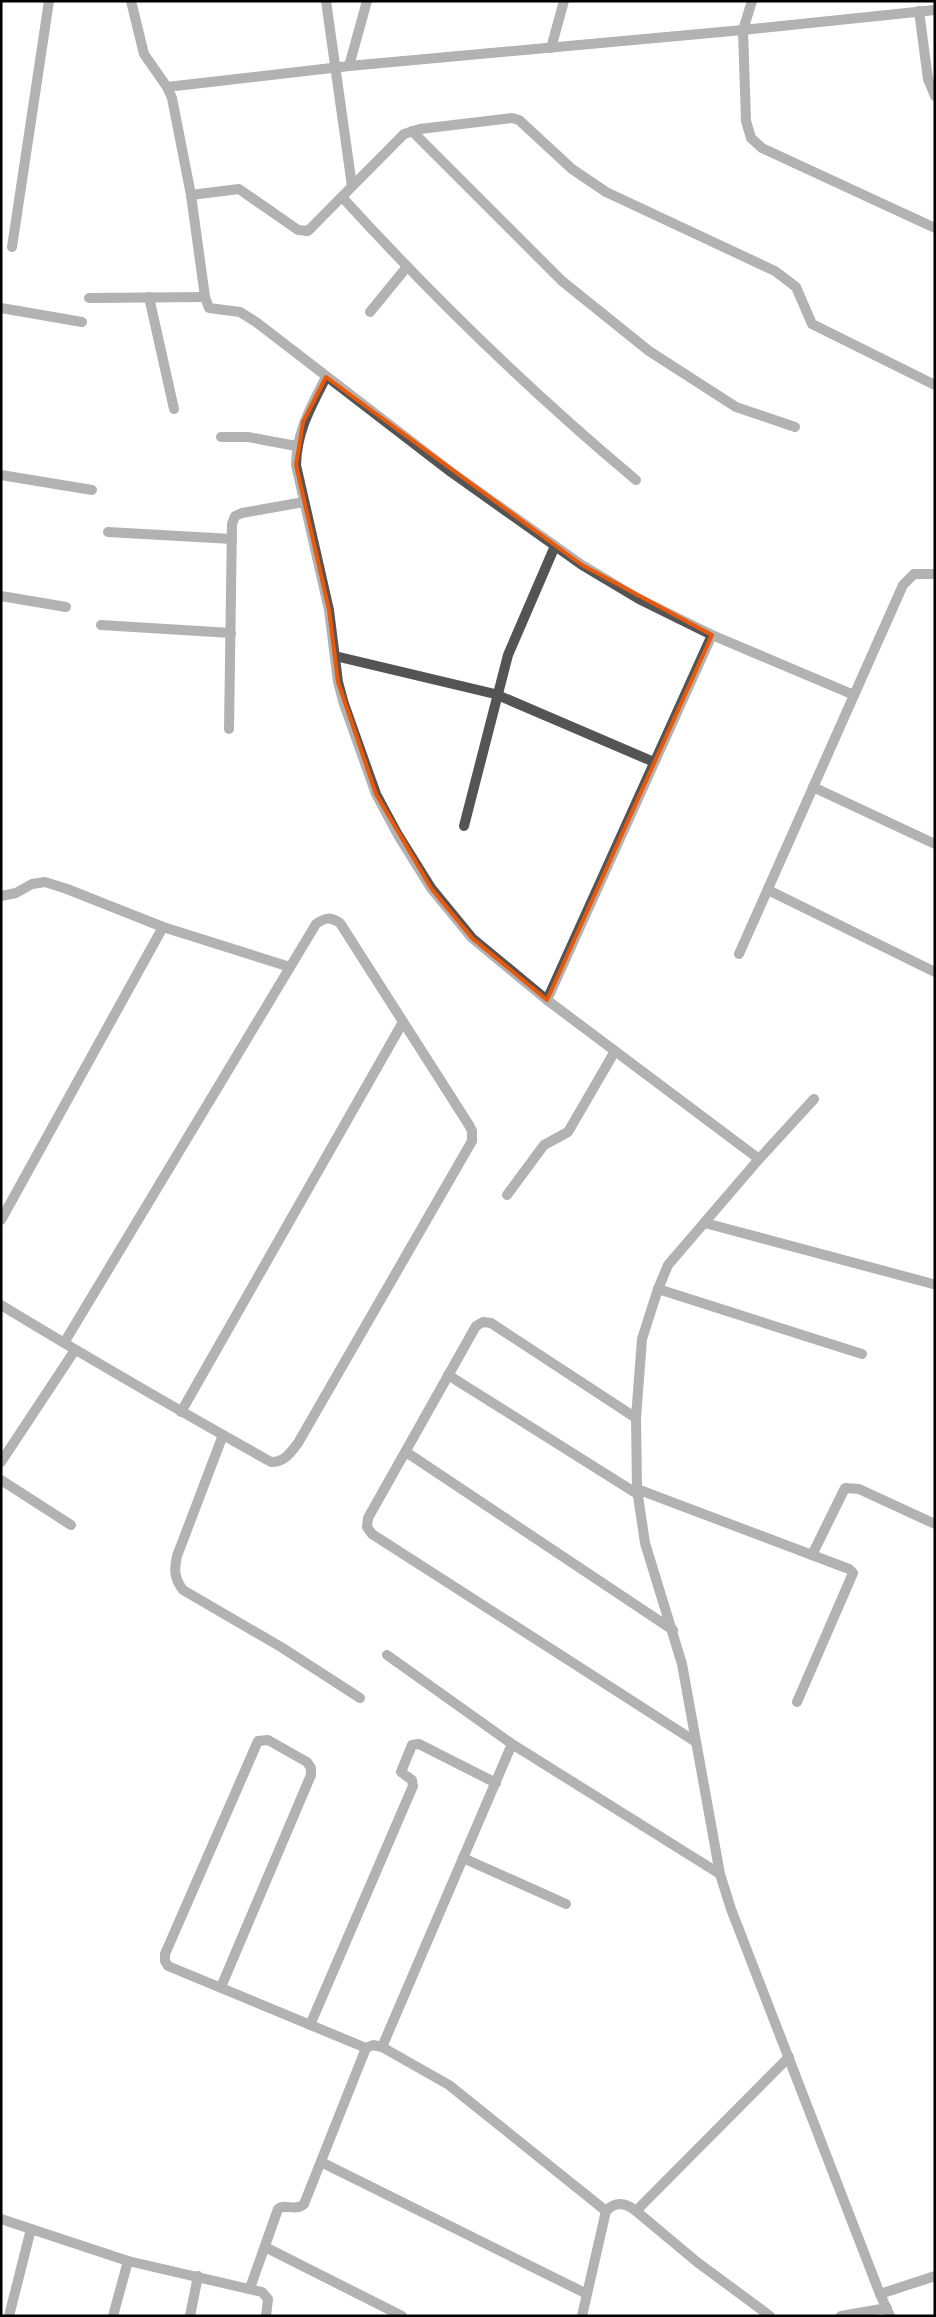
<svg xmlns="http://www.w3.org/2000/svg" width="936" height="2317" viewBox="0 0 936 2317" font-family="Poppins,sans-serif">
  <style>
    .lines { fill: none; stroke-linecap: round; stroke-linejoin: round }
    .minor { stroke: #545454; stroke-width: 10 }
    .marked { fill: none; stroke: #e8590c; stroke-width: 4; stroke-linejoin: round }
  </style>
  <rect width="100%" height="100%" fill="#fff"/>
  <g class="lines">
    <!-- minor -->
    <g class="minor">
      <polyline points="131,1 144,54 167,87 172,98 191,195 205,297 209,308 240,312 256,322 451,472 582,565 639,599 712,635 854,695"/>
      <polyline points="326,1 352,186"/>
      <polyline points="752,1 743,30 746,121 751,138 762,148 935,228"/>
      <polyline points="919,11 928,79 935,96"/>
      <polyline points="551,48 564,1"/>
      <polyline points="349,66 367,1"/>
      <polyline points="167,87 349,66 743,30 935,10"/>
      <polyline points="412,131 562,281 649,351 736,407 795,427"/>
      <polyline points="191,195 239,189 298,230 308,231 404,134 420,129 512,118 519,120 572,169 606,192 775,271 796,287 812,324 935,385"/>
      <path d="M342 197C434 298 531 392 636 480"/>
      <polyline points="12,247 49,1"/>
      <polyline points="149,297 174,409"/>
      <polyline points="89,298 205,297"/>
      <polyline points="1,308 82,322"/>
      <polyline points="370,312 406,268"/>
      <path d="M326 377C311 407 297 430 296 465L329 610 338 682 344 704 376 794 398 835 431 888 472 938 547 1000 759 1159"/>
      <polyline points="221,437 248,437 296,446"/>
      <polyline points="1,475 92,490"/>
      <polyline points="108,532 232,539"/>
      <polyline points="1,596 66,607"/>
      <polyline points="101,625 231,633"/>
      <polyline points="335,656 495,694 654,762"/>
      <polyline points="229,729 232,524 235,516 242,513 304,502"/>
      <polyline points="813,787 935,844"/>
      <polyline points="464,826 508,655 555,546"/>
      <polyline points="768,890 935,972"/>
      <polyline points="1,896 16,893 32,884 45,882 67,889 163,927 290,967"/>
      <polyline points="739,954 903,585 914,574 935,574"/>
      <polyline points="547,1000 712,635"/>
      <polyline points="814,1099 759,1159 668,1265 658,1289 642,1339 636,1418 637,1489 645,1543 682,1664 720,1874 731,1909 880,2294 890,2316"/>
      <polyline points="507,1195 544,1145 568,1132 615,1051"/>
      <polyline points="1,1220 163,927"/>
      <polyline points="705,1223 933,1284"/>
      <polyline points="658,1289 862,1354"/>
      <path d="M1 1305C90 1359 180 1411 271 1462 285 1462 290 1453 298 1443L472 1141V1131L469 1125 340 923C330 917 326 917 316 924L64 1343"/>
      <polyline points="448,1375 639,1495"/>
      <polyline points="181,1412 403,1022"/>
      <polyline points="636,1418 491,1323 483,1322 476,1326 368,1518 367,1527 372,1534 696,1742"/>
      <path d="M223 1435 177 1556C174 1570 174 1578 183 1590L281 1647 360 1698"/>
      <polyline points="406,1452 673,1630"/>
      <polyline points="1,1462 75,1350"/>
      <polyline points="1,1480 71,1525"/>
      <polyline points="637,1489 849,1569 853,1573 797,1702"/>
      <polyline points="812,1555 845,1488 859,1489 935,1524"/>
      <polyline points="387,1655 512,1744 720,1874"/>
      <polyline points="463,1858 566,1904"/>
      <polyline points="221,1987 311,1775 311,1768 307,1762 268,1740 258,1741 165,1954 165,1961 168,1966 366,2048 373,2045 382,2047 449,2085 606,2211"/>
      <polyline points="310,2025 413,1786 412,1780 401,1772 412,1745 419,1744 496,1783"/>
      <polyline points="382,2047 512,1744"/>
      <polyline points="321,2162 587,2294"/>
      <polyline points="636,2211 789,2057"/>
      <polyline points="1,2219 128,2261 262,2292 268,2299 266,2316"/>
      <polyline points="265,2247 402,2316"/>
      <path d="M250 2288 278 2209C285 2203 296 2212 304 2204L366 2048"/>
      <polyline points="880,2294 935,2276"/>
      <polyline points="9,2316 31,2229"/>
      <polyline points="113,2316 128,2261"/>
      <polyline points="190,2316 198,2276"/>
      <path d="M582 2316 606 2211C616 2201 626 2203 636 2211L697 2262 770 2316"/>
      <polyline points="841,2316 887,2308"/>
    </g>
  </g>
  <!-- marked area -->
  <path d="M0 0H936V2317H0ZM326 377 582 565 712 635 547 1000 472 938 431 888 376 794 338 682 329 610 296 465 303 422Z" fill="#fff" fill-opacity=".55" fill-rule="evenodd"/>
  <path class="marked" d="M326 377 582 565 712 635 547 1000 472 938 431 888 376 794 338 682 329 610 296 465 303 422Z"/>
  <!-- border -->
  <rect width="936" height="2317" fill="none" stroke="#000000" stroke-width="5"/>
</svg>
